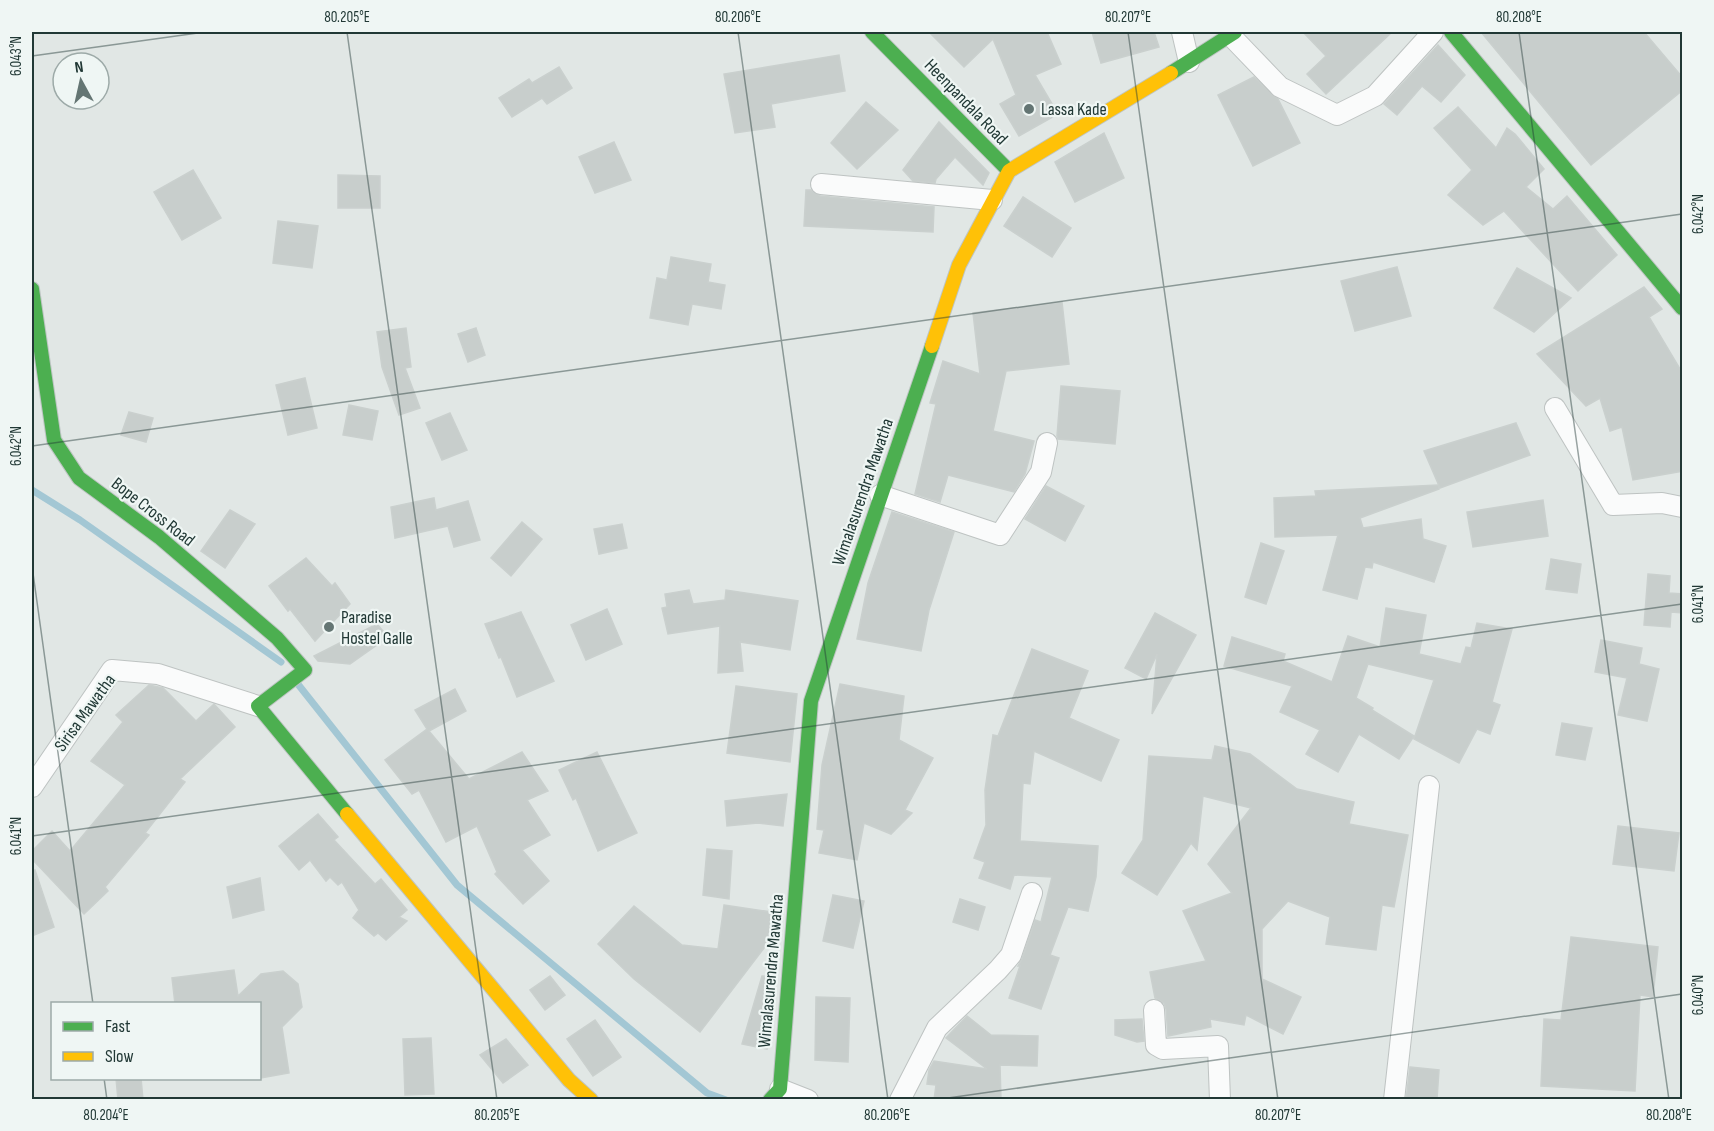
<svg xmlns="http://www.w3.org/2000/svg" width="1714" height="1131" viewBox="0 0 1714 1131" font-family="'Sofia Sans Condensed',sans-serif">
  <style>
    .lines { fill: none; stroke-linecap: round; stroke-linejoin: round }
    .stream { stroke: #a3c7d4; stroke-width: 7 }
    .building { fill: #c8cecc; stroke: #cad0ce; stroke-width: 1.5 }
    .street-casing { stroke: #bec3c2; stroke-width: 22 }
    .fast-casing { stroke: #bec5c3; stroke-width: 16 }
    .slow-casing { stroke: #bec5c3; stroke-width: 16 }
    .street { stroke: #fafbfb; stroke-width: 20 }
    .fast { stroke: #4caf50; stroke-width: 14 }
    .slow { stroke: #ffc107; stroke-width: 14 }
    .ticks { fill: none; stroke: #213835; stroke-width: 1.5; stroke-opacity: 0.45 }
    .poi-dot { fill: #647573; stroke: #eff6f4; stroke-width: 2 }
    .labels { text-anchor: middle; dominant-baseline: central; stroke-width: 4.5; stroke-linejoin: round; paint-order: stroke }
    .street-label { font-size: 18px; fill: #213835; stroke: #eff6f4 }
    .poi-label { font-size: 18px; fill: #213835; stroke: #eff6f4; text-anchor: start }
    .neatline { fill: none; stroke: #213835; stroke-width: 2 }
    .ticks-label { font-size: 15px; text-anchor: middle; fill: #213835 }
  </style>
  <rect width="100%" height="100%" fill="#e1e7e5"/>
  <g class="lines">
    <!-- stream -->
    <g class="stream">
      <polyline points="32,490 80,520 281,662"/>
      <polyline points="297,683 457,885 707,1093 726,1100"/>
    </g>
  </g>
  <!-- building -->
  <g class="building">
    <polygon points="929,32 1047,32 1061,64 1035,75 1058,114 1019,136 1000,104 1016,95 993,39 964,67"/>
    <polygon points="1092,32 1154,32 1159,47 1101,63"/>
    <polygon points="1303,32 1392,32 1326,94 1307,74 1326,56"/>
    <polygon points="1481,32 1644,32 1683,78 1683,90 1591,165"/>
    <polygon points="1438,45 1465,75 1441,102 1422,86 1397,115 1384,104"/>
    <polygon points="839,55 845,91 771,104 775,127 735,133 724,74"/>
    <polygon points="559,67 572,88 547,104 542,98 512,117 499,98 529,79 532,83"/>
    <polygon points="1254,77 1278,99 1300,143 1253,166 1218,95"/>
    <polygon points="866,102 898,130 857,169 831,143"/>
    <polygon points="1458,107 1496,148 1507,128 1515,134 1544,169 1526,187 1553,209 1567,196 1617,255 1578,291 1504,211 1483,225 1448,195 1472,170 1434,128"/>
    <polygon points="939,122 989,173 983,185 955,157 936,179 935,183 913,181 903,170"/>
    <polygon points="1104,133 1124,178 1075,202 1055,162"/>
    <polygon points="614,142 631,180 595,193 579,157"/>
    <polygon points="193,170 221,218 182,240 154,192"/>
    <polygon points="338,175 380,176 380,208 338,208"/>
    <polygon points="806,190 811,190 820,196 934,207 933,232 804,226"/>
    <polygon points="1023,197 1071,228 1052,257 1004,226"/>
    <polygon points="278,221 318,226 312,268 273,263"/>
    <polygon points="671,257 711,264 708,282 725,285 721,309 692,304 688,325 650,318 657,278 667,280"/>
    <polygon points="1397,267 1411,316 1355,331 1341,281"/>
    <polygon points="1517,268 1571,298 1534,332 1494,308"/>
    <polygon points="1644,287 1662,309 1649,317 1683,374 1683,471 1633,480 1622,427 1610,431 1600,398 1586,406 1537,354"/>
    <polygon points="1062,302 1069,364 1006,371 993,431 1034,441 1025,474 1014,492 948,475 940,502 915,494 936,404 930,403 943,361 980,374 973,313"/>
    <polygon points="406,328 411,367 405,368 420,408 399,415 382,367 377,332"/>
    <polygon points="476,328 485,355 468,362 458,334"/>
    <polygon points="305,378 317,428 288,435 276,385"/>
    <polygon points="1061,386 1120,391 1115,444 1058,439 1057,436"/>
    <polygon points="349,405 378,411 372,440 343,435"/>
    <polygon points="129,412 153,418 146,442 121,435"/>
    <polygon points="450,413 467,450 442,460 426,423"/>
    <polygon points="1516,423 1530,455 1440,488 1424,451"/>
    <polygon points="1438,485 1439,489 1360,518 1363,528 1421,519 1423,539 1446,546 1434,582 1373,562 1372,568 1365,567 1357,599 1323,590 1338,535 1275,537 1274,498 1316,496 1315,491"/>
    <polygon points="1046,486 1084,506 1065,541 1025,519"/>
    <polygon points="434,498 436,510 468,501 480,540 454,547 448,526 395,538 391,507"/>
    <polygon points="1543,500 1548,536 1473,547 1467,512"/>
    <polygon points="230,510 255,524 225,568 201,551"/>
    <polygon points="892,512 954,532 929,610 921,651 857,639 868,583"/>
    <polygon points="522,522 542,539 511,576 491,558"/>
    <polygon points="622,524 627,548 599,554 594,529"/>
    <polygon points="1261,543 1284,551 1266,604 1245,597"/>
    <polygon points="306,558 332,586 335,583 350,604 315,641 290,609 288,611 269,586"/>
    <polygon points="1551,559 1581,564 1577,593 1546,589"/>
    <polygon points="1648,574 1670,576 1669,593 1683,594 1683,613 1671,612 1670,627 1644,625"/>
    <polygon points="689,590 693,604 725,600 726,590 798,601 790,650 740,642 743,671 718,673 720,626 668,634 662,608 667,607 665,594"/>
    <polygon points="1386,608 1426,615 1419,654 1461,664 1466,647 1471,648 1477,623 1512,629 1492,702 1500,705 1490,734 1477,729 1459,763 1414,739 1434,680 1368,664 1356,698 1373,708 1372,710 1414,736 1399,759 1359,734 1338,772 1306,754 1320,730 1280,712 1292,686 1224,666 1232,637 1285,654 1283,661 1332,682 1348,636 1380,647"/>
    <polygon points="607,609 622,644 586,660 571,625"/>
    <polygon points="521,612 554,681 517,697 501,657 499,658 485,624"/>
    <polygon points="1155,613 1196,635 1152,714 1157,654 1146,679 1125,668"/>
    <polygon points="377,624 388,637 350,664 318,661 314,656"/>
    <polygon points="1601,640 1642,648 1639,664 1659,669 1647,721 1618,715 1627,678 1595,672"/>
    <polygon points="1032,649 1088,671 1069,718 1119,740 1101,781 1034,751 1030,784 1023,783 1020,841 1098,846 1096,877 1088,911 1068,907 1050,955 1059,958 1041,1009 1009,998 1020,966 1018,966 1022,959 1035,920 1041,922 1052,877 1014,875 1010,889 979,878 985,862 974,858 986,825 985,790 993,735 998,736"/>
    <polygon points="840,684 904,696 899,740 933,758 905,810 912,813 891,834 864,823 857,860 819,853 824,830 817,829 822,765"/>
    <polygon points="149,685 163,688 196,721 214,704 235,727 180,779 185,782 145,833 149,835 105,887 108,891 84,914 32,859 32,851 52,831 70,851 125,785 91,761 123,722 116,715"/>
    <polygon points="736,686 797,694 790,762 727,753"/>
    <polygon points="455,689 466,711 429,731 469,779 522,752 548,791 527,800 550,835 522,850 549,881 523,904 495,874 497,872 477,826 446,842 419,790 412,794 385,760 427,729 415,710"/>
    <polygon points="1562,723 1592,728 1585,760 1556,755"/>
    <polygon points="1215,746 1250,754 1297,789 1354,802 1349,824 1408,835 1394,907 1382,905 1376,950 1326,944 1330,917 1288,901 1262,929 1262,979 1301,997 1283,1034 1246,1015 1244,1025 1210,1019 1211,1027 1168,1036 1166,1009 1164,1003 1155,998 1150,972 1206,961 1183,911 1232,893 1208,864 1251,808 1203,796 1197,850 1191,843 1157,895 1122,873 1143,840 1149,756 1212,760"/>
    <polygon points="597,752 637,833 598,851 576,798 573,800 559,770"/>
    <polygon points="787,794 783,826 758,823 727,826 725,801"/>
    <polygon points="318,814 338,837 334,840 375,884 381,879 407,910 399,917 407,921 386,940 378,933 374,936 353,918 359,910 342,882 338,885 330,877 326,881 310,860 299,870 279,846"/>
    <polygon points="1618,826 1679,833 1674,871 1613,864"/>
    <polygon points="707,849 732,851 729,899 703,895"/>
    <polygon points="35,870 54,927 32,936 32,871"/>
    <polygon points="260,878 264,910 233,918 227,887"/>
    <polygon points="833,895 864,901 853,948 823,941"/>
    <polygon points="960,899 985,907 978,930 953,922"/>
    <polygon points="724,905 778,913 777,923 774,935 700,1032 634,979 598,944 634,906 682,945 718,949"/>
    <polygon points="1571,937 1658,947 1653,997 1640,995 1635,1091 1541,1086 1544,1019 1561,1020"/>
    <polygon points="234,970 238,996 261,974 283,971 298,984 302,1007 282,1027 289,1073 260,1078 260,1004 175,1004 172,978"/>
    <polygon points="550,976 565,995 545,1010 530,990"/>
    <polygon points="762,976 773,977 767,1049 742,1044"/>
    <polygon points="816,997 850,998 848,1062 815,1060"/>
    <polygon points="967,1016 991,1035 1038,1036 1037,1066 1000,1065 1001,1100 934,1100 936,1085 927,1084 929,1070 934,1061 987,1069 946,1038"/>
    <polygon points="1142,1019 1144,1041 1137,1042 1115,1035 1115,1020"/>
    <polygon points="595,1020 621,1057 593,1076 567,1039"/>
    <polygon points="431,1038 434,1094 405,1095 403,1039"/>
    <polygon points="506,1039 528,1065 503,1083 480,1055"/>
    <polygon points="1410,1067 1439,1070 1437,1099 1419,1097 1419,1100 1406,1100"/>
    <polygon points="116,1078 141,1078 143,1100 118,1100"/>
  </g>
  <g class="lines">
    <!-- street casing -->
    <g class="street-casing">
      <g id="street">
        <polyline points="1182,32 1189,62"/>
        <polyline points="1230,35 1280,87 1337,115 1375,96 1433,32"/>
        <polyline points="821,184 992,200"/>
        <polyline points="1555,408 1613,505 1662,503 1682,507"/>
        <polyline points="880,495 1000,535 1041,472 1047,443"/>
        <polyline points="32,787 112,670 158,674 258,706"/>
        <polyline points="1154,1010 1156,1045 1163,1049 1218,1046 1220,1100"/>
        <polyline points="780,1089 808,1100"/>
        <polyline points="900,1100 937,1028 998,970 1011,955 1032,893"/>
        <polyline points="1394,1100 1429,786"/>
      </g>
    </g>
    <!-- fast casing -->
    <g class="fast-casing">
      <g id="fast">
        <polyline points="872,32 1009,171"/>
        <polyline points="1451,32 1682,308"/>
        <polyline points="1171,73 1235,32"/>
        <polyline points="32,289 54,440 79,478 159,537 277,638 305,670 258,706 347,814"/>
        <polyline points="770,1100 780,1089 811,701 932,346"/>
      </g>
    </g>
    <!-- slow casing -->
    <g class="slow-casing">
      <g id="slow">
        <polyline points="932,346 959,265 1009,171 1171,73"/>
        <polyline points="347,814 569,1080 591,1100"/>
      </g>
    </g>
    <!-- street -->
    <use href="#street" class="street"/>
    <!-- fast -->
    <use href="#fast" class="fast"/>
    <!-- slow -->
    <use href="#slow" class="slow"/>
  </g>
  <!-- ticks -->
  <path class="ticks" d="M347 32 497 1100M738 32 888 1100M1128 32 1278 1100M1519 32 1669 1100M32 56 205 32M32 446 1682 214M32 566 93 1004M32 836 1682 604M104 1078 107 1100M934 1100 1682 994"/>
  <!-- markers -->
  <g class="poi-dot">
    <circle cx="1029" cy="109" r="6"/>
    <circle cx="329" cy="627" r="6"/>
  </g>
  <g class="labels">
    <!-- street labels -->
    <g class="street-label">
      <text transform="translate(966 102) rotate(46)">Heenpandala Road</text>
      <text transform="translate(863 492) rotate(-71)">Wimalasurendra Mawatha</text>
      <text transform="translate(153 512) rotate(38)">Bope Cross Road</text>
      <text transform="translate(85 713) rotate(-54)">Sirisa Mawatha</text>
      <text transform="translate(771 971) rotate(-85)">Wimalasurendra Mawatha</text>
    </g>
    <!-- poi labels -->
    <g class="poi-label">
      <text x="1041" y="109">Lassa Kade</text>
      <text x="341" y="617">Paradise<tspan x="341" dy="21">Hostel Galle</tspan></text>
    </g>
  </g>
  <!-- border -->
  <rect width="1714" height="1131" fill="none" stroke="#eff6f4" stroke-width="66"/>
  <!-- legend -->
  <rect x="51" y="1002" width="210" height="78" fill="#eff6f4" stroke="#9daaa8" stroke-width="1.5"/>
  <rect x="63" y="1022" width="30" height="9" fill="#4caf50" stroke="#9daaa8" stroke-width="1.5"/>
  <text x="105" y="1032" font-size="18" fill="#213835">Fast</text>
  <rect x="63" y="1052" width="30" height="9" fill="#ffc107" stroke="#9daaa8" stroke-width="1.5"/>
  <text x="105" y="1062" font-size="18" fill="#213835">Slow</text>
  <!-- north arrow -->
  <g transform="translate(81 81) rotate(352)"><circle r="28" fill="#eff6f4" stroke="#9daaa8" stroke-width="1.5"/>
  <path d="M0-4.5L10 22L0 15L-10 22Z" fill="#647573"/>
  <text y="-9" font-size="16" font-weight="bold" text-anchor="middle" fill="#213835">N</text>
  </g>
  <rect x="33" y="33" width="1648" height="1065" class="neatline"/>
  <g class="ticks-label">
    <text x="347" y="22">80.205°E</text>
    <text x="738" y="22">80.206°E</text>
    <text x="1128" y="22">80.207°E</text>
    <text x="1519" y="22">80.208°E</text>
    <text transform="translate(16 56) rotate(-90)" y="5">6.043°N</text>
    <text transform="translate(1698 214) rotate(-90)" y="5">6.042°N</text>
    <text transform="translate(16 446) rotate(-90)" y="5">6.042°N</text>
    <text transform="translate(1698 604) rotate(-90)" y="5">6.041°N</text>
    <text transform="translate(16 836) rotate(-90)" y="5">6.041°N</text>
    <text transform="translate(1698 995) rotate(-90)" y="5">6.040°N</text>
    <text x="106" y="1120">80.204°E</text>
    <text x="497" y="1120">80.205°E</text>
    <text x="887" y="1120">80.206°E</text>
    <text x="1278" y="1120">80.207°E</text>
    <text x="1669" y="1120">80.208°E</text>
  </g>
</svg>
